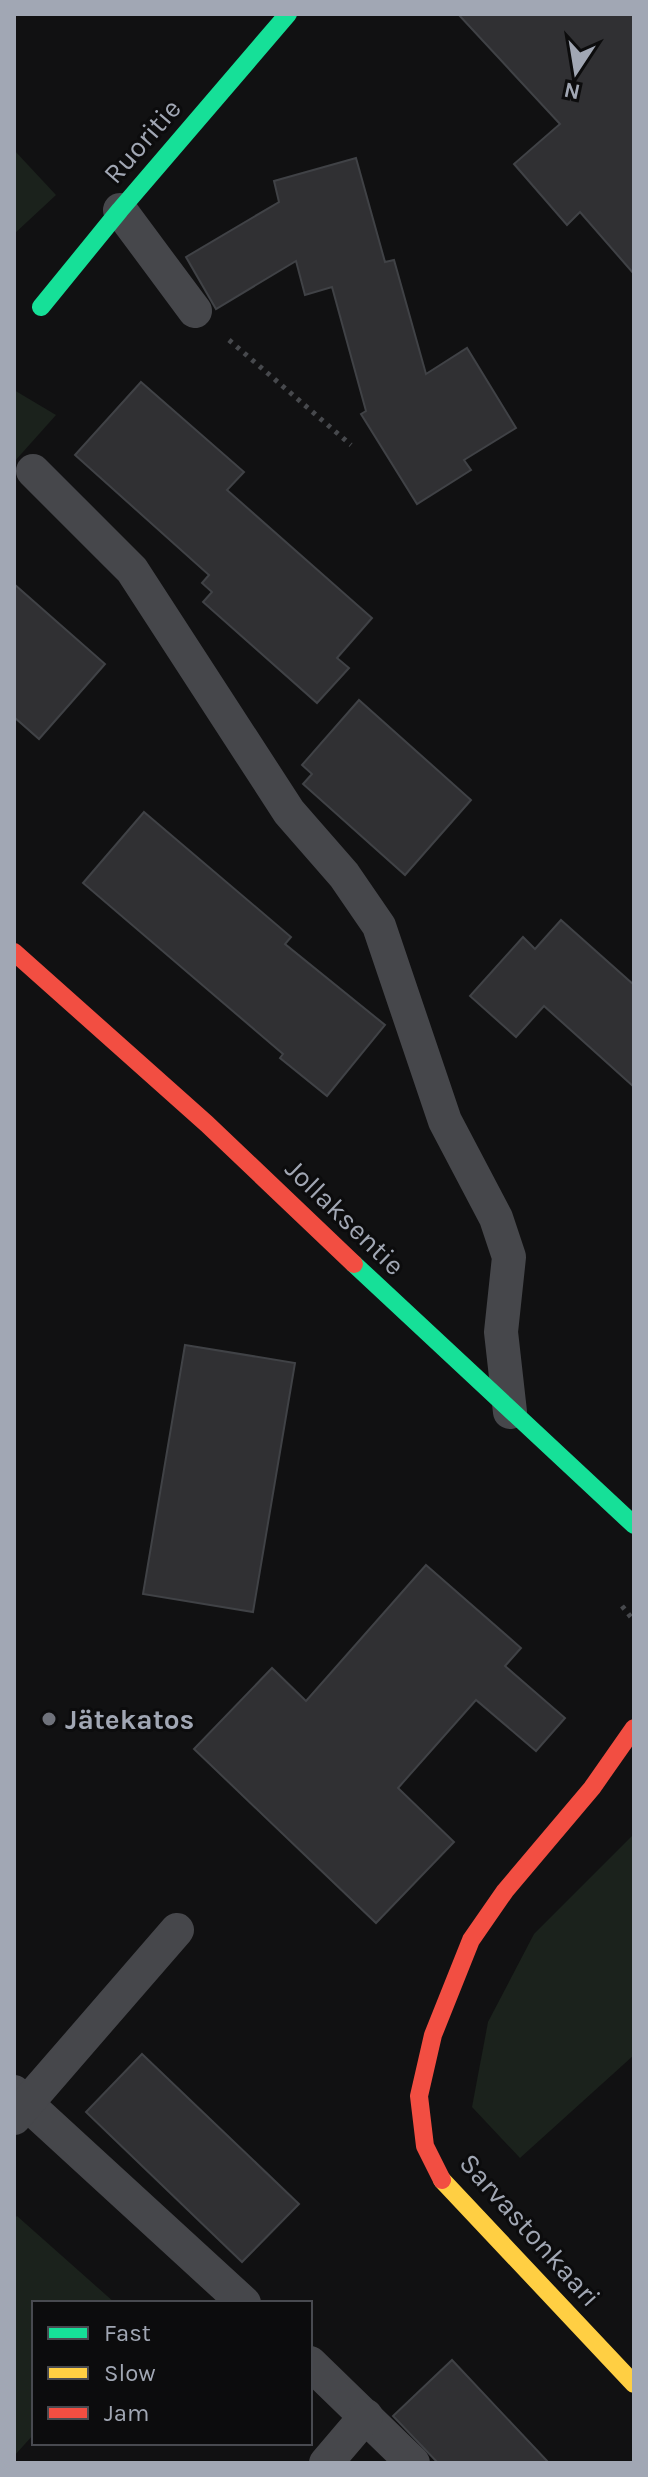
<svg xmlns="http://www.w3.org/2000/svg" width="648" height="2477" viewBox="0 0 648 2477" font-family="Karla,sans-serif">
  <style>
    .green { fill: #1b221c }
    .building { fill: #303033; stroke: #404246; stroke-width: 2 }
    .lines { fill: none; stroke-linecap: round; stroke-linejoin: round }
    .path { stroke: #47494d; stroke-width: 5; stroke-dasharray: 4 6; stroke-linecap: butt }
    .lane { stroke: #46474b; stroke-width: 34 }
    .fast { stroke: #16e098; stroke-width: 18 }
    .slow { stroke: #ffcf43; stroke-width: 18 }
    .jam { stroke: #f24e42; stroke-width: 18 }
    .poi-dot { fill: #6f727b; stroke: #0c0c0d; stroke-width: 3 }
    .labels { text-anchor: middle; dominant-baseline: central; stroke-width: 6; stroke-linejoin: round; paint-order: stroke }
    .street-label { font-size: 28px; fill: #a1a7b4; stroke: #0c0c0d }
    .poi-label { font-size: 28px; font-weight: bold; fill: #a1a7b4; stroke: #0c0c0d; text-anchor: start }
  </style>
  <rect width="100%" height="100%" fill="#111112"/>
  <!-- green -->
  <g class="green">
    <polygon points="14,150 56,195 14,234"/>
    <polygon points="14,390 56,415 14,462"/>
    <polygon points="634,1834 634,2055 520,2158 472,2107 488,2022 534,1934"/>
    <polygon points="17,2216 115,2303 34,2303 34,2434 14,2456 14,2219"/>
  </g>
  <!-- building -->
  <g class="building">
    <polygon points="458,14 634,14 634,274 580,212 567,225 514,164 560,124"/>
    <polygon points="356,158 385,262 394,260 426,374 467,348 516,428 464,460 471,470 417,504 361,414 366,411 332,287 305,295 296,261 216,309 186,257 279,202 274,181"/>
    <polygon points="141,382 244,472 227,490 372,618 337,658 349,668 317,703 203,602 212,592 202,583 209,575 75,455"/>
    <polygon points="14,584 105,664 39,739 14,717"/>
    <polygon points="359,700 471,800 405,875 303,784 312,774 302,765"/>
    <polygon points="144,812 291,937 285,944 385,1025 327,1096 280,1058 283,1054 83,883"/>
    <polygon points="561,920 634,985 634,1087 544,1006 516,1037 470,996 523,937 535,949"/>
    <polygon points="185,1345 295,1363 253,1612 143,1594"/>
    <polygon points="426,1565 521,1648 505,1666 565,1718 536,1751 476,1700 398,1788 454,1842 376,1923 194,1749 272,1668 306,1701"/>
    <polygon points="142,2054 299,2204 242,2262 86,2112"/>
    <polygon points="452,2360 549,2463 438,2463 393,2416"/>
  </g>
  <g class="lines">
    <!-- path -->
    <g class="path">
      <polyline points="229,340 351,445"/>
      <polyline points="622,1606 634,1621"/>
    </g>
    <!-- lane -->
    <g class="lane">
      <polyline points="120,210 195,311"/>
      <polyline points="33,471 132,570 289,812 344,875 379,926 445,1121 496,1218 509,1257 501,1332 510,1412"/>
      <polyline points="14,2092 244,2303"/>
      <polyline points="14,2118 177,1930"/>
      <polyline points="310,2363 413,2463"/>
      <polyline points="326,2463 366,2416"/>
    </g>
    <!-- fast -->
    <g class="fast">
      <polyline points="41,307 120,210 288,14"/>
      <polyline points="354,1264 634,1525"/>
    </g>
    <!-- slow -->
    <polyline class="slow" points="442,2180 634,2384"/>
    <!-- jam -->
    <g class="jam">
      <polyline points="14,952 207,1124 354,1264"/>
      <polyline points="442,2180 425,2146 419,2096 433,2035 471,1940 505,1891 592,1788 634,1728"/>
    </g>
  </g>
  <!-- markers -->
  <circle class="poi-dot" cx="49" cy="1719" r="8"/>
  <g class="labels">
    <!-- street labels -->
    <g class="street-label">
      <text transform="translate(142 141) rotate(-49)">Ruoritie</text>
      <text transform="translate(345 1217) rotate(44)">Jollaksentie</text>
      <text transform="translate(530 2230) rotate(48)">Sarvastonkaari</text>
    </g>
    <!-- poi labels -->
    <g class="poi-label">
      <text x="65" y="1719">Jätekatos</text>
    </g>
  </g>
  <!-- border -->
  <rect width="648" height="2477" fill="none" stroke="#a1a7b4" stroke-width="32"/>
  <!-- legend -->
  <rect x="32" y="2301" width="280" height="144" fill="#0c0c0d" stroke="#484a50" stroke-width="2"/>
  <rect x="48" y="2327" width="40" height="12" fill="#16e098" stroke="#484a50" stroke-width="2"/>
  <text x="104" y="2341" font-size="24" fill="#a1a7b4">Fast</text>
  <rect x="48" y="2367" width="40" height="12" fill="#ffcf43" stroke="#484a50" stroke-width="2"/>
  <text x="104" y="2381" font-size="24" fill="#a1a7b4">Slow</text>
  <rect x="48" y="2407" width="40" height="12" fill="#f24e42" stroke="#484a50" stroke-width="2"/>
  <text x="104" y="2421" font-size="24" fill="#a1a7b4">Jam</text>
  <!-- north arrow -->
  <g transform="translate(576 72) rotate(192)" stroke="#0c0c0d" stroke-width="6" paint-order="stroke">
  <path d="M0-6L14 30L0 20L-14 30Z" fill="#a1a7b4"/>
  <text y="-12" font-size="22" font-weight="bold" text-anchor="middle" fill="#a1a7b4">N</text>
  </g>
</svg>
